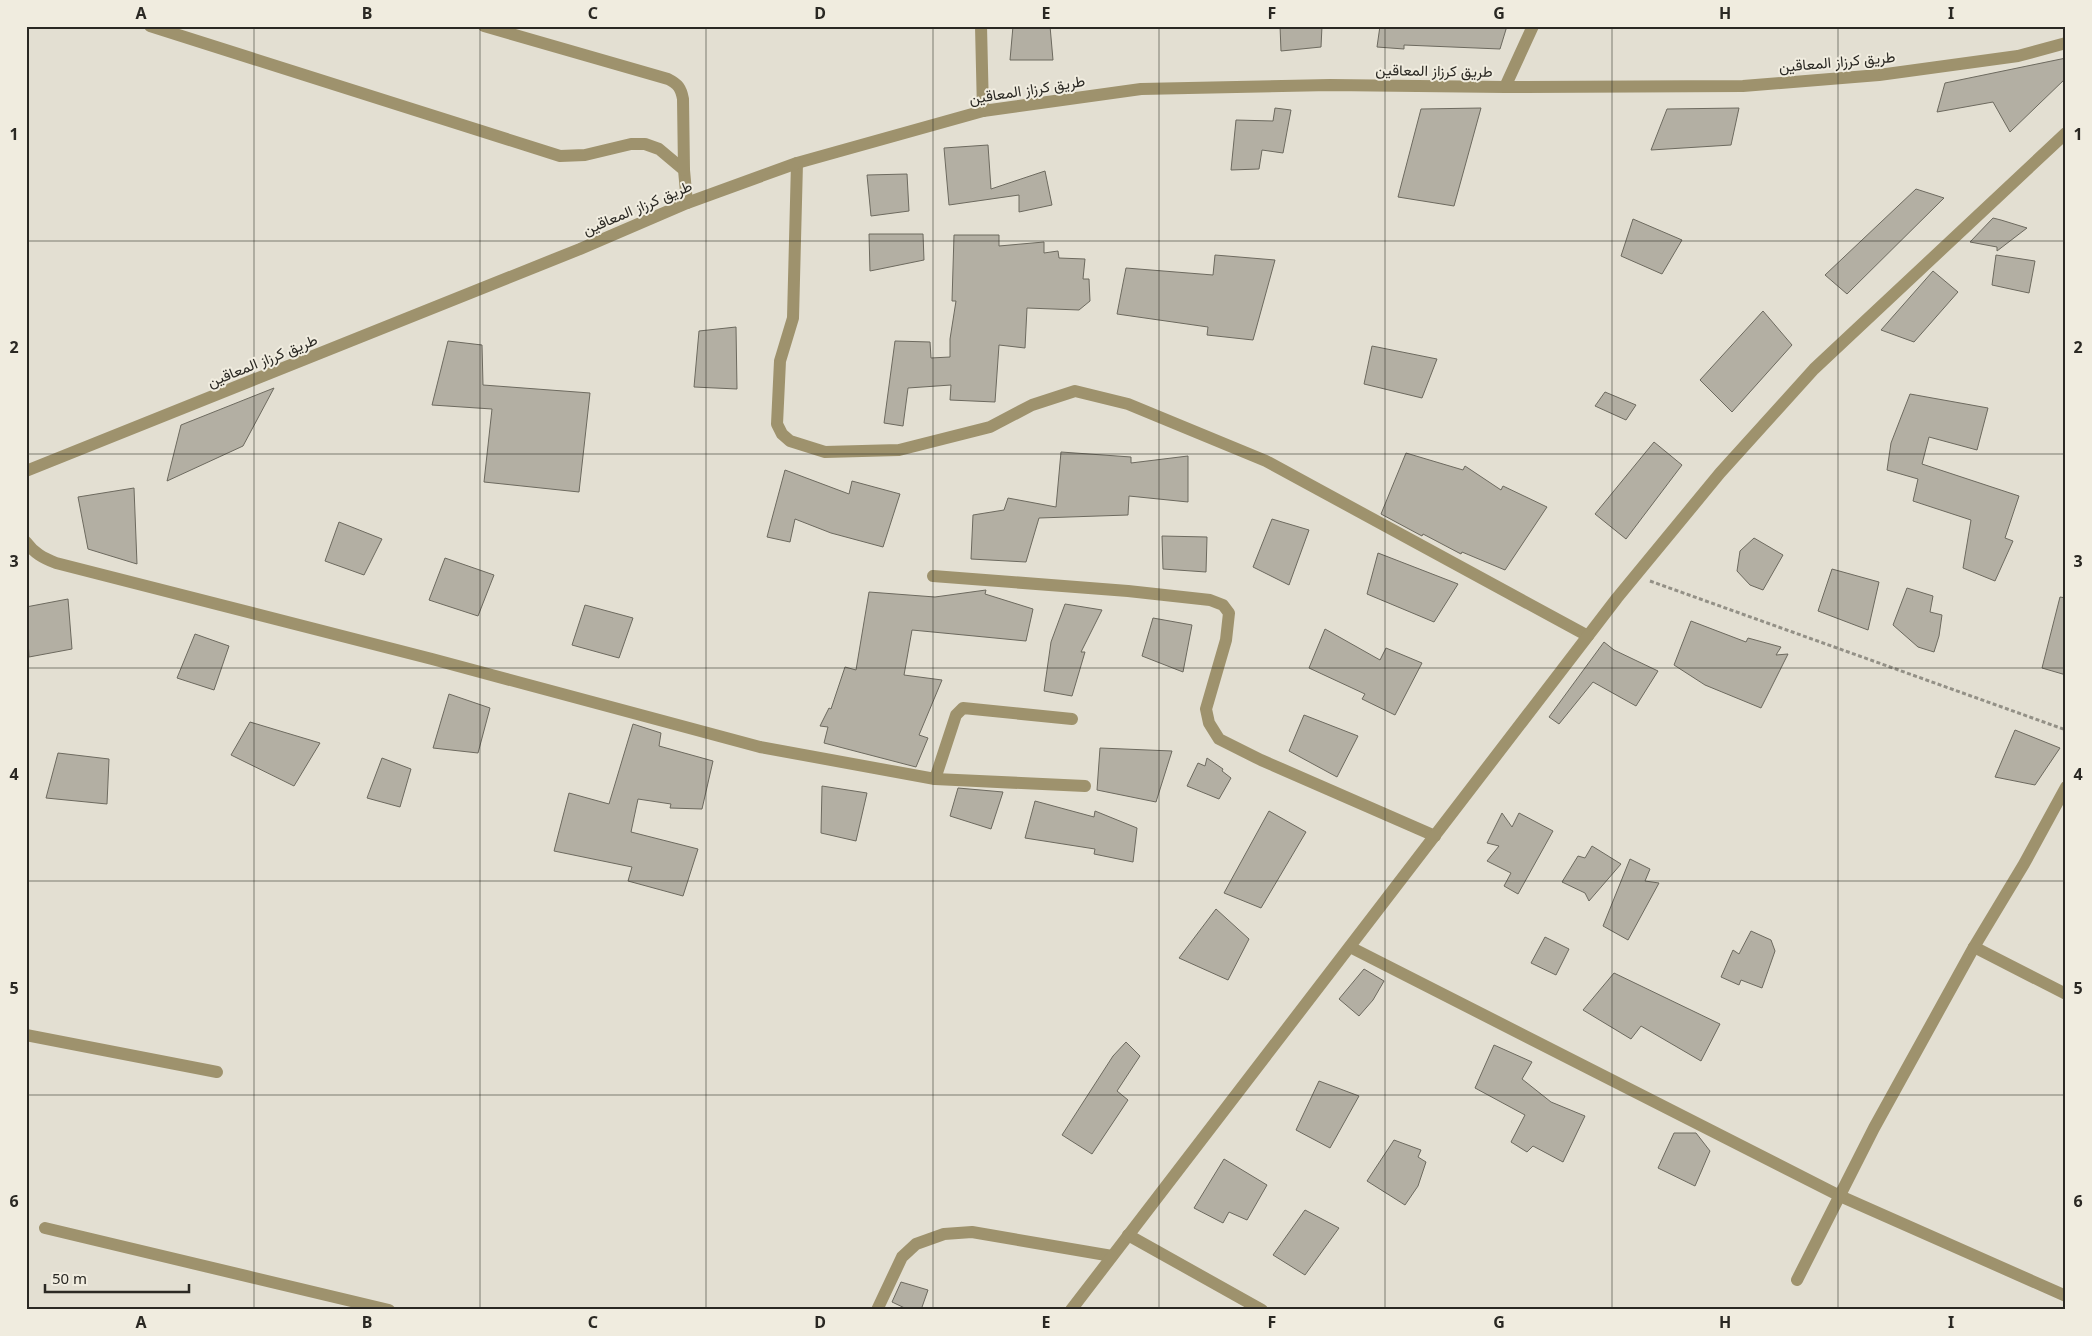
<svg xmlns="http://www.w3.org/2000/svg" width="2092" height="1336" viewBox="0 0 2092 1336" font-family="'Noto Sans',Vazirmatn,sans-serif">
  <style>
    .building { fill: #b3afa3; stroke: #6d6a5f }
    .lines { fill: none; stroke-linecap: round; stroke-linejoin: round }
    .path { stroke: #939086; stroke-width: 3; stroke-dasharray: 4 2.5; stroke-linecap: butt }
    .minor { stroke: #9e926d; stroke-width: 12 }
    .tertiary { stroke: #9e926d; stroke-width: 12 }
    .grid { fill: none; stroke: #2a2823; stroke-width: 1; stroke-opacity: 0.55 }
    .labels { text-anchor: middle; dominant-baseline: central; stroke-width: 4; stroke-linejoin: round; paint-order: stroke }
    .street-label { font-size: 15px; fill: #2a2823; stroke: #f0ecdf }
    .neatline { fill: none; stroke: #2a2823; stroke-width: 2 }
    .grid-label { font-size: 16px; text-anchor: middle; font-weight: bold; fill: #2a2823 }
  </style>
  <rect width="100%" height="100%" fill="#e3dfd2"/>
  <!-- building -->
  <g class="building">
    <polygon points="1013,26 1050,26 1053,60 1010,60"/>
    <polygon points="1280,26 1322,26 1321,47 1281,51"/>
    <polygon points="1380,26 1507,26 1500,49 1404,45 1404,49 1377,47"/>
    <polygon points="2066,58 2066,78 2010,132 1993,102 1937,112 1945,83"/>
    <polygon points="1275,108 1291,110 1283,153 1262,150 1259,169 1231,170 1236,120 1273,121"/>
    <polygon points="1481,108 1454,206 1398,197 1421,109"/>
    <polygon points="1739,108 1731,145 1651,150 1667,109"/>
    <polygon points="988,145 991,189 1045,171 1052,205 1019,212 1019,195 949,205 944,148"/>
    <polygon points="907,174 909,211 871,216 867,175"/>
    <polygon points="1916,189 1944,198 1847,294 1825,275"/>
    <polygon points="1993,218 2001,220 2027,228 1997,251 1997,247 1970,242"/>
    <polygon points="1633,219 1682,240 1662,274 1621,256"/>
    <polygon points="869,234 923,234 924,260 870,271"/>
    <polygon points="954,235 999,235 999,246 1044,242 1044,253 1058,251 1059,258 1085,259 1083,279 1089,279 1090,301 1079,310 1027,308 1025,348 999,345 995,402 950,400 951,385 908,388 903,426 884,423 895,341 930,342 931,358 950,357 950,339 956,301 952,301"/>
    <polygon points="1215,255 1275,260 1253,340 1207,335 1208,327 1117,314 1126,268 1213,275"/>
    <polygon points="1996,255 2035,261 2029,293 1992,285"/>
    <polygon points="1933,271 1958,292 1914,342 1881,330"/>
    <polygon points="1763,311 1792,345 1732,412 1700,380"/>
    <polygon points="736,327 737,389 694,387 699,331"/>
    <polygon points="448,341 482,345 483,385 590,393 579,492 484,482 492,409 432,405"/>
    <polygon points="1372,346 1437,359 1422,398 1364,384"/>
    <polygon points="274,388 243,446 167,481 181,425"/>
    <polygon points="1605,392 1636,405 1626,420 1595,406"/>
    <polygon points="1910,394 1988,408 1977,450 1929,437 1922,464 2019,496 2005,538 2013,541 1995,581 1963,568 1971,520 1913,501 1918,479 1887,470 1891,443"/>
    <polygon points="1654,442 1682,465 1626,539 1595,514"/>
    <polygon points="1061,452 1131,457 1131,463 1188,456 1188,502 1129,496 1128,515 1039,518 1026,562 971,559 973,515 1004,510 1008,498 1056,507"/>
    <polygon points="1406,453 1463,470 1465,466 1501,490 1503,486 1547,507 1505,570 1462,552 1461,554 1423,534 1422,536 1381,514"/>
    <polygon points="785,470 849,494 852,481 900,494 883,547 831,533 795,519 790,542 767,537"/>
    <polygon points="134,488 137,564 88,549 78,497"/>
    <polygon points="1272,519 1309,530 1289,585 1253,567"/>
    <polygon points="339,522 382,539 364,575 325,561"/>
    <polygon points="1162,536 1207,537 1206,572 1163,569"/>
    <polygon points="1754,538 1783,555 1763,590 1750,585 1737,571 1740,551"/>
    <polygon points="1378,553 1458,584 1434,622 1367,594"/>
    <polygon points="445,558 494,575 478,616 429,600"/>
    <polygon points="1832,569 1879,582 1868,630 1818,611"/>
    <polygon points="1907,588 1933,596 1930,612 1942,615 1939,636 1934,652 1918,647 1893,625"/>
    <polygon points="986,590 985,594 1033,609 1026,641 912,630 904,675 942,680 919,735 928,738 916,767 824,743 828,727 820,726 829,708 831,709 845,667 856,670 869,592 935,597"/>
    <polygon points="2060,597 2066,598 2066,675 2042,668"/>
    <polygon points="68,599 72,649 29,657 26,607"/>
    <polygon points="1065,604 1102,610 1081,652 1085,652 1072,696 1044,691 1051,642"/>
    <polygon points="585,605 633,618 619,658 572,645"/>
    <polygon points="1153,618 1192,625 1183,672 1142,656"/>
    <polygon points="1691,621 1746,642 1748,638 1781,647 1776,655 1788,654 1761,708 1705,685 1674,665"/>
    <polygon points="1325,629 1380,660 1386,648 1422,663 1395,715 1362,699 1365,694 1309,668"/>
    <polygon points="195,634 229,646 214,690 177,678"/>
    <polygon points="1604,642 1614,650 1658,671 1636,706 1593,682 1559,724 1549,717"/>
    <polygon points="449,694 490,708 478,753 433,748"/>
    <polygon points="1304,715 1358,736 1337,777 1289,751"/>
    <polygon points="250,722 320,743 294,786 231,755"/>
    <polygon points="633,724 661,733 659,746 713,761 702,809 670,808 671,804 638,799 631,832 698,849 683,896 628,881 632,867 554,851 569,793 609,804"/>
    <polygon points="2015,730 2060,748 2035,785 1995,777"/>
    <polygon points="1100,748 1172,751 1156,802 1097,790"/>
    <polygon points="58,753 109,759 107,804 46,798"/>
    <polygon points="382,758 411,769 400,807 367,798"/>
    <polygon points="1207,758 1223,769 1222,771 1231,778 1219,799 1187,786 1198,763 1205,766"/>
    <polygon points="822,786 867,793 856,841 821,833"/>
    <polygon points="958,788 1003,792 991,829 950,816"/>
    <polygon points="1035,801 1094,817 1095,811 1137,828 1133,862 1094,854 1095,849 1025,838"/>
    <polygon points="1269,811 1306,832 1261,908 1224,893"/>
    <polygon points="1502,813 1512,827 1519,813 1553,831 1518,894 1504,886 1511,873 1487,861 1499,846 1487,843"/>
    <polygon points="1592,846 1621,864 1589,901 1585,893 1562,882 1578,856 1585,858"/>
    <polygon points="1630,859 1650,869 1645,881 1659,883 1628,940 1603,926"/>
    <polygon points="1216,909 1249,939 1228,980 1179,958"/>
    <polygon points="1751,931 1771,940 1775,951 1762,988 1741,980 1739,985 1721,977 1733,950 1739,954"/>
    <polygon points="1545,937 1569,949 1556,975 1531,963"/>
    <polygon points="1364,969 1384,981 1373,1000 1359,1016 1339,999"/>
    <polygon points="1614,973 1720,1024 1701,1061 1641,1026 1631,1039 1583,1010"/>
    <polygon points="1126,1042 1140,1056 1117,1091 1128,1100 1092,1154 1062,1135 1113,1056"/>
    <polygon points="1494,1045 1532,1062 1522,1079 1551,1102 1585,1116 1563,1162 1533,1146 1527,1152 1511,1142 1525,1115 1475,1088"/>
    <polygon points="1319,1081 1359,1096 1330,1148 1296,1130"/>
    <polygon points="1674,1133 1696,1133 1710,1151 1695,1186 1658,1168"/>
    <polygon points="1394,1140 1421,1150 1418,1157 1426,1162 1418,1186 1405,1205 1367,1181"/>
    <polygon points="1224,1159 1267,1185 1247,1220 1229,1212 1223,1223 1194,1208"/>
    <polygon points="1305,1210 1339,1228 1305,1275 1273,1255"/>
    <polygon points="901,1282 928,1290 921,1310 909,1310 892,1302"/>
  </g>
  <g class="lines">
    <!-- path -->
    <polyline class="path" points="1650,581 2066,730"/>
    <!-- minor -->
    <g class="minor">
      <polyline points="150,26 560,156 585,155 631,144 645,144 659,149 684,170 687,203"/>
      <path d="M484 26 668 79C678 84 681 88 683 99L684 170"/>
      <polyline points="981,26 983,111"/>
      <polyline points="1505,87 1533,26"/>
      <polyline points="797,163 793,318 780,361 777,424 782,434 790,441 825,452 899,450 990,427 1032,405 1075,391 1128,404 1266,461 1588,636"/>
      <path d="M26 542C34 553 43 558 56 563L432 659 760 747 935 779 1085 786"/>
      <polyline points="933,576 1128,591 1210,600 1223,605 1229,613 1226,640 1206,709 1209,723 1219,739 1261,760 1435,836"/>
      <polyline points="935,779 956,715 963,708 1072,719"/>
      <polyline points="1350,947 1840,1196 2066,1296"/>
      <polyline points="1974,947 2066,994"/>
      <polyline points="26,1035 217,1072"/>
      <polyline points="45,1228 389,1310"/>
      <polyline points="1128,1235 1262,1310"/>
      <polyline points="1797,1280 1874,1128 1974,947 2024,864 2066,787"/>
      <polyline points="877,1310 902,1257 916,1244 944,1234 972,1232 1112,1256"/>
    </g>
    <!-- tertiary -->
    <g class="tertiary">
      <polyline points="26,471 580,249 687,203 797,163 983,111 1141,89 1330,85 1505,87 1743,86 1879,75 2018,56 2066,43"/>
      <polyline points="1071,1310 1617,598 1720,473 1814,369 2066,133"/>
    </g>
  </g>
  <!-- grid -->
  <path class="grid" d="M254 26V1310M480 26V1310M706 26V1310M933 26V1310M1159 26V1310M1385 26V1310M1612 26V1310M1838 26V1310M26 241H2066M26 454H2066M26 668H2066M26 881H2066M26 1095H2066"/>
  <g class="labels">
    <!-- street labels -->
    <g class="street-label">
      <text transform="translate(1837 61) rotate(-5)">طريق كرزاز المعاقين</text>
      <text transform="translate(1434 70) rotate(1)">طريق كرزاز المعاقين</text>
      <text transform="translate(1027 89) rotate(-9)">طريق كرزاز المعاقين</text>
      <text transform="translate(637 207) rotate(-23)">طريق كرزاز المعاقين</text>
      <text transform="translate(262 360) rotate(-22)">طريق كرزاز المعاقين</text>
    </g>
  </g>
  <!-- border -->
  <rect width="2092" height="1336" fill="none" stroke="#f0ecdf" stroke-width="55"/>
  <!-- scale -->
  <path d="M45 1284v8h144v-8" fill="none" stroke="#2a2823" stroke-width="2.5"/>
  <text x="52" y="1284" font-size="15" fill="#2a2823" stroke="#f0ecdf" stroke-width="4" paint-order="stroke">50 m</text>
  <rect x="28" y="28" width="2036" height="1280" class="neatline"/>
  <g class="grid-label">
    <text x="141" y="19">A</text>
    <text x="367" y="19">B</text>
    <text x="593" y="19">C</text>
    <text x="820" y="19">D</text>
    <text x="1046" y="19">E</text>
    <text x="1272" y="19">F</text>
    <text x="1499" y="19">G</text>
    <text x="1725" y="19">H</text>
    <text x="1951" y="19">I</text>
    <text x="14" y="140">1</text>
    <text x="2078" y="140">1</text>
    <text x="14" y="353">2</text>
    <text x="2078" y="353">2</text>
    <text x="14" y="567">3</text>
    <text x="2078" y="567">3</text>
    <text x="14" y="780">4</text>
    <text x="2078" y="780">4</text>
    <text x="14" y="994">5</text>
    <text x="2078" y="994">5</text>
    <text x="14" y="1207">6</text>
    <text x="2078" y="1207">6</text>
    <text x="141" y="1328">A</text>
    <text x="367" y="1328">B</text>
    <text x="593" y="1328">C</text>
    <text x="820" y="1328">D</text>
    <text x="1046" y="1328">E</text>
    <text x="1272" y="1328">F</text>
    <text x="1499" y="1328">G</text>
    <text x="1725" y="1328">H</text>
    <text x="1951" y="1328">I</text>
  </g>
</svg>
